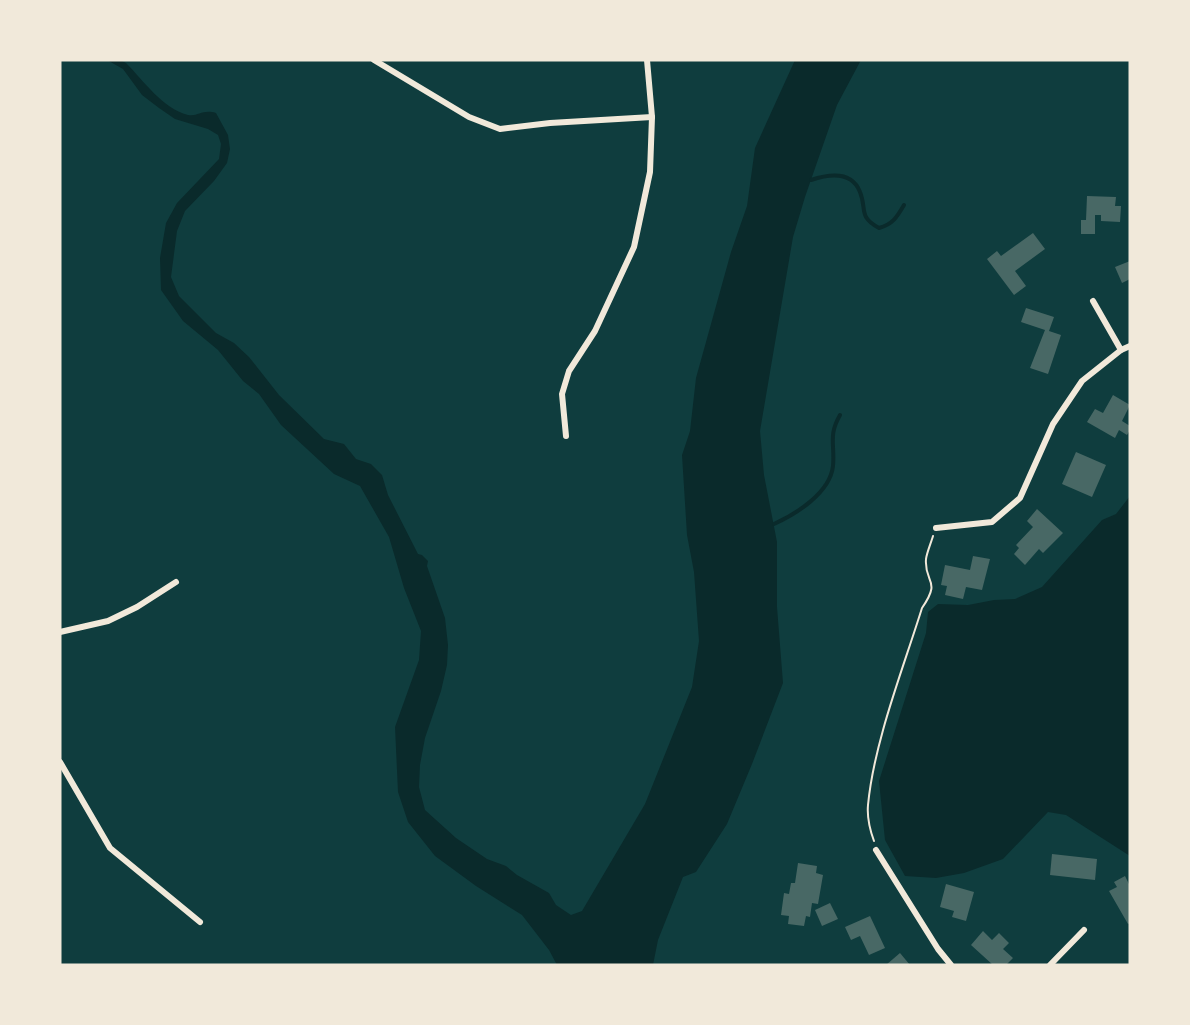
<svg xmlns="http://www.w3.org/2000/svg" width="1190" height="1025" viewBox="0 0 1190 1025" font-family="'Titillium Web',sans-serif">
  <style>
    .water { fill: #0a2a2b }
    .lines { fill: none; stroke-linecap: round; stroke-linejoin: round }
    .stream { stroke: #0a2a2b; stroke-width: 4 }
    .building { fill: #486865 }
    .path { stroke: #f1e9da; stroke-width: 2 }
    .minor { stroke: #f1e9da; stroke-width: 6 }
  </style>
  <rect width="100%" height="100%" fill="#0f3d3e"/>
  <!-- water -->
  <g class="water">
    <path d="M107 60H120L126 63C144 81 162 108 188 115 198 117 202 109 216 113L228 135 230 149 227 163 214 181 185 211 177 231 171 277 179 296 216 333 234 343 249 357 279 395 324 439 344 444 356 459 371 464 382 475 388 495 418 554 422 555 428 561 427 566 445 618 448 645 447 665 441 691 425 738 420 765 419 787 425 810 456 838 487 859 506 866 517 875 549 893 556 905 571 915 582 911 645 804 692 687 699 641 694 572 687 535 682 455 690 431 696 378 731 252 747 206 755 148 795 60H861L837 105 805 197 793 237 760 431 764 475 777 542V607L783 683 752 764 727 824 696 872 683 877 658 940 653 965H557L549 950 522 915 476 886 435 856 408 822 398 792 395 727 419 660 421 631 404 588 389 537 360 486 334 474 281 425 259 394 243 381 218 350 183 321 161 290 160 258 166 223 177 203 219 159 221 144 218 135 208 129 175 119 159 108 142 95 123 69Z"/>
    <polygon points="1130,496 1130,856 1066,815 1048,812 1003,859 964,873 936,878 905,876 885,840 879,781 926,633 928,612 938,604 968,605 994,600 1015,599 1042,587 1102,520 1116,514"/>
  </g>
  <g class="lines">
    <!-- stream -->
    <g class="stream">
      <path d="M811 180C829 174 852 171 860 192 867 209 858 217 879 228 893 224 897 217 904 205"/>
      <path d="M774 524C796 514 830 493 833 466 835 444 828 436 840 415"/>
    </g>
  </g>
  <!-- building -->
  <g class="building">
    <polygon points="1087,196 1116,197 1115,206 1121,206 1120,222 1101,221 1101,215 1095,215 1095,234 1081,234 1081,220 1086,220"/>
    <polygon points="1033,233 1045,249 1015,271 1026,286 1014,295 987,259 997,251 1001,256"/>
    <polygon points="1130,261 1130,279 1122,283 1115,267"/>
    <polygon points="1026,308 1054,317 1049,331 1061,335 1048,374 1030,368 1045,330 1021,322"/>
    <polygon points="1113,395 1130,405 1122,421 1130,426 1130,430 1127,435 1119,430 1115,438 1087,422 1095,409 1103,413"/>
    <polygon points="1076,452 1106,465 1092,497 1062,484"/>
    <polygon points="1037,509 1063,533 1043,553 1039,549 1025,565 1014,554 1019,548 1016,545 1033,527 1027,521"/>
    <polygon points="973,556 990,559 982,590 966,587 963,599 945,595 947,586 941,585 945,565 970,570"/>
    <polygon points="1052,854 1097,859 1095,880 1050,875"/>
    <polygon points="798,863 817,866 816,873 823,875 818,904 812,903 810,917 806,916 804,926 788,924 789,916 781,915 784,893 789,894 791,883 795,883"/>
    <polygon points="1125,876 1130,886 1130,923 1128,924 1109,891 1117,887 1114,882"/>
    <polygon points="946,884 974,892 966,921 952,917 954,911 940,907"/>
    <polygon points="830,903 838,919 822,926 815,910"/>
    <polygon points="870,916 885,948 869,955 860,936 851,940 845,927"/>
    <polygon points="983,931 992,940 999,933 1009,943 1003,949 1013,958 1006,965 993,965 971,945"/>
    <polygon points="900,953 910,965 886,965"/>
  </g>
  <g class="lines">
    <!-- path -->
    <path class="path" d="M874 841C870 830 867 816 868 805 874 742 903 669 922 608 942 579 924 584 926 559 927 552 931 543 933 536"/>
    <!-- minor -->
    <g class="minor">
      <polyline points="374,60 469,117 500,129 550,123 652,117"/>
      <polyline points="1093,301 1121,350"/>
      <polyline points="566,436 562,394 569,371 595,331 634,247 650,172 652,117 647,60"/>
      <polyline points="936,528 992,522 1020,498 1053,424 1082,381 1121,350 1130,346"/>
      <polyline points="60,632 108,621 137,607 176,582"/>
      <polyline points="60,762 110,848 200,922"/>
      <polyline points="876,850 938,949 951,965"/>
      <polyline points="1050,965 1084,930"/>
    </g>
  </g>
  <!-- border -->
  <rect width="1190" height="1025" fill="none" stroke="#f1e9da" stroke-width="123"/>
</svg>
